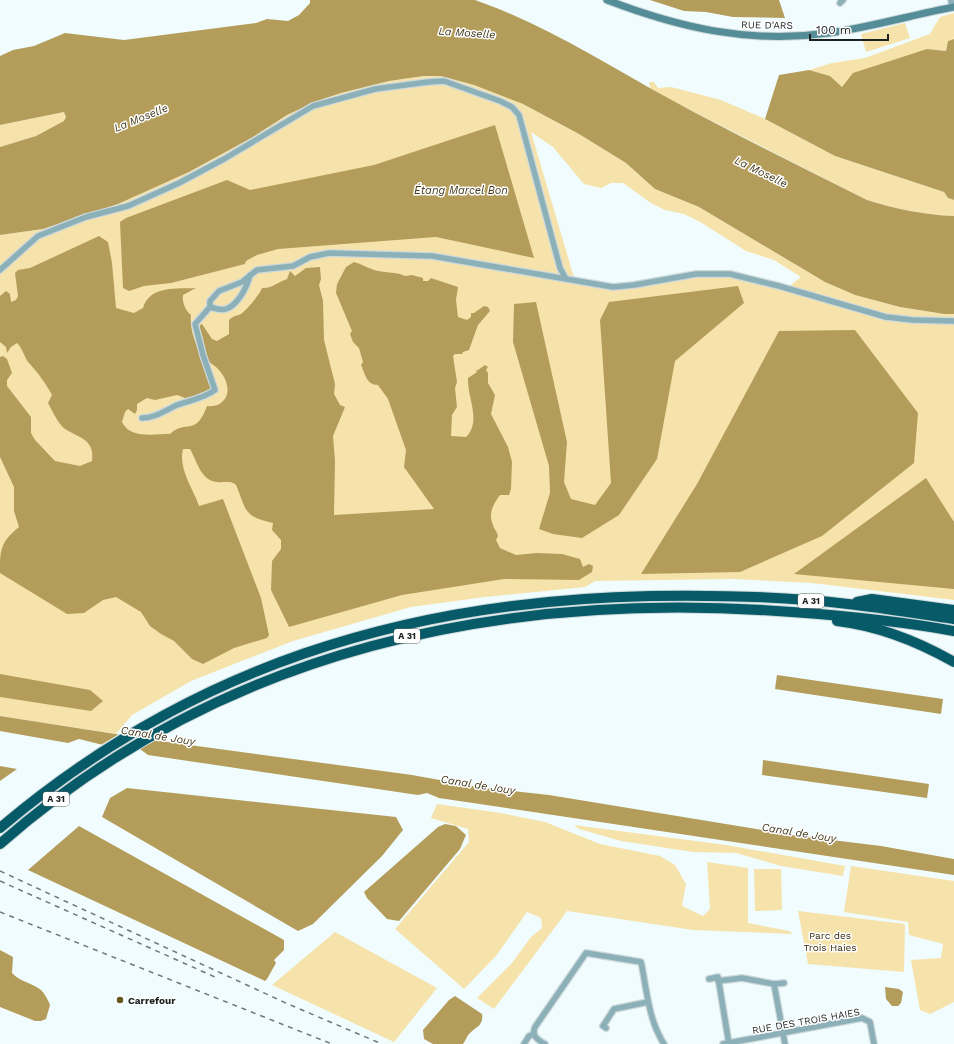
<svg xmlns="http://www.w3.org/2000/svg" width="954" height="1044" viewBox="0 0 954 1044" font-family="'Work Sans',sans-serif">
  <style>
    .green { fill: #f6e3ab; fill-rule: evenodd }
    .water { fill: #b49d5a }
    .pier { fill: #f0fcfe }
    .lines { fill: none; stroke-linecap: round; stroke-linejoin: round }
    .street-casing { stroke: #ced9db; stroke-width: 8 }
    .secondary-casing { stroke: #ced9db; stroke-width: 9 }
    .highway-casing { stroke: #ced9db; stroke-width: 12 }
    .street { stroke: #8cb0b8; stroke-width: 5.5 }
    .secondary { stroke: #548d98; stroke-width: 7 }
    .highway { stroke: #075a68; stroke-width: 10 }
    .rail { stroke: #6f7779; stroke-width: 1.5; stroke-dasharray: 5 5; stroke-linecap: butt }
    .poi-dot { fill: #665623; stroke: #fff; stroke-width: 1.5 }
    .labels { text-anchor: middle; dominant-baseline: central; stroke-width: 3; stroke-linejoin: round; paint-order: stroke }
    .shield { fill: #fff; stroke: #5f6364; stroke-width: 1 }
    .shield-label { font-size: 9px; font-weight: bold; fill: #1b2021 }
    .street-label { font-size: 10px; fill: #1b2021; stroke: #fff }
    .park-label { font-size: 10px; fill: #352b0c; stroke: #fff }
    .poi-label { font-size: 10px; font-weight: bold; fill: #1b2021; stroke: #fff; text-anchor: start }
    .water-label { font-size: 11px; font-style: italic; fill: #413718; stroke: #fff }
  </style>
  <rect width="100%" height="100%" fill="#f0fcfe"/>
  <!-- green -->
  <g class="green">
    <polygon points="954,13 954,39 948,41 946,51 927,49 842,87 830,76 809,70 832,63 865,58 930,34 940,17"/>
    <polygon points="905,23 910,38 866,52 861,34"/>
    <path d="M424 76H441L474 85 523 104 579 134 626 163 655 189 699 207 825 282 855 295 900 307 944 314H954V600L812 583 733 579 595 581 585 587 485 597 411 607 293 641 191 681 132 715 116 734 0 716V235L43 229 118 204 189 172 253 137 287 115 317 101 341 93 389 81ZM531 132 553 147 584 184 601 188 611 183H623L651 203 665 210 684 214 702 223 746 251 774 260 801 277 787 288 730 274H696L613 287 575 281Z"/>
    <path d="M649 82H654L658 88 671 87 721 100 765 119 835 156 944 192 948 198 954 200V216C924 215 896 209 867 200L669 99 650 88Z"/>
    <polygon points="64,112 66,117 65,121 36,136 0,147 0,125"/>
    <polygon points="437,804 501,813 545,822 600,844 660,856 675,865 686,884 682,906 703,916 710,909 707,862 748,868 748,923 789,931 793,934 693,930 567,911 494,1009 477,998 512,963 531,937 542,928 541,918 527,912 496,956 464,989 395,929 469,842 468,829 431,818"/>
    <polygon points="574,825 726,845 845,866 843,876 781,866 736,853 693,852 621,841 579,829"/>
    <polygon points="851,866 954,881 954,1002 930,1014 920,1010 911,960 941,958 943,944 909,935 908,922 844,912"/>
    <polygon points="754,869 781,869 782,910 755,911"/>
    <polygon points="798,911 905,924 904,972 808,964"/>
    <polygon points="335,932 437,988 394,1042 272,985"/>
  </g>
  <!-- water -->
  <g class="water">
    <path d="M310 0H475C542 23 606 64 668 98 734 134 801 167 867 200 896 209 924 215 954 216V314H944L900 307 855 295 825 282 699 207 655 189 626 163 579 134 523 104 474 85 441 76H424L389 81 341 93 317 101 287 115 253 137 189 172 118 204 43 229 0 235V147L36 136 64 121 66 117 64 112 0 125V56L13 50 34 46 65 33 124 40 256 23 267 19 288 21 299 15 310 3Z"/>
    <polygon points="650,0 779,0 785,18 733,17 706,12 684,11"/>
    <polygon points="954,39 954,200 948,198 944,192 835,156 765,119 779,75 809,70 830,76 842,87 853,73 927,49 946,51 948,41"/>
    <polygon points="495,125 534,258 436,237 278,249 257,255 246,261 245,264 171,283 144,286 129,291 123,288 120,222 126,218 227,180 250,190 374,165"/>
    <path d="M99 236 108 242 112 263 116 308 134 313 143 308C150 285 177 289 196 288L183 295C182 302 185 310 191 315 189 334 199 350 207 368 210 374 211 382 213 389L201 395 185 398 177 395 155 400 147 398 137 404V410L135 414 128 409 125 412 122 422C130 439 153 434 170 434 186 419 196 437 207 406 214 407 220 405 224 400 232 390 225 375 216 367 212 364 208 362 206 356 204 352 205 348 204 344 203 338 201 332 199 326L202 324 212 339 217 341 229 334V320C233 316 236 316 241 314 246 311 260 294 262 288 271 289 278 282 287 279L290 271 295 276 306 268 320 267 321 279 319 285 323 301 324 340 335 384 334 394 340 405 345 407 333 436 335 461 334 515 434 509 404 467 406 450 388 399 378 385C366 385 365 373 361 365L363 362 359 348 353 342 350 334 352 331 336 293 337 284 346 267 354 262C362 264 371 270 379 271 388 273 397 272 405 276L412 275 423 278V281H428L431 278 458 287 456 300 458 317 467 320 471 317V313H474L484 306 488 307 490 311 478 325 469 350 463 352 462 354H455L453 356 457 382 455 388 457 407 452 415 451 436 466 437C482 421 467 398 468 378L477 372 476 370H478L485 365 488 367 486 370 488 373V383L495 395 491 414 508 447 512 462 511 489 509 495H500C493 505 488 513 493 525 494 529 497 531 498 536L496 540 500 548 516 555 537 553 562 554 580 559 583 567 589 564 593 566 592 572 579 580 504 579 402 595 289 627 271 590 272 561 281 549V540L272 530 273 523C243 516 247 511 236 485 231 480 224 483 217 482 201 481 197 461 190 449H183C178 469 193 488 199 506L223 499 261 598 269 635 267 638 234 648 203 664 192 659 174 641 161 634 150 626 141 612 116 597 103 600 84 613 67 614 0 573C0 551 0 542 19 527L14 511V487L0 457V357L3 356 7 359 12 373 7 380V386L31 417V433L35 440 55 461 80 466 92 461C95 439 79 438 65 429 58 424 52 410 48 403L52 395C45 382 38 373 29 363 24 357 23 349 17 343L11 347 7 353 6 347 0 342V296L6 291 10 294 11 302 16 300 18 296 15 273 18 270 30 268Z"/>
    <polygon points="738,286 744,303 675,361 657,459 619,515 582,538 553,534 539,529 550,493 549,466 513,342 514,304 536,302 567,442 564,482 571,499 595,505 611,483 600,320 609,302"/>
    <polygon points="855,330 918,413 914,463 822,536 740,572 641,574 697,484 779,331"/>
    <polygon points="926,478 954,522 954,589 794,574"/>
    <polygon points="0,674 90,690 103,701 91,711 0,697"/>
    <polygon points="777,675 943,699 941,714 775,689"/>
    <polygon points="0,716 160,741 412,775 484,788 549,795 799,836 881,846 954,859 954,875 439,798 427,793 418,795 148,755 140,749 103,745 79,739 68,743 0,731"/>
    <polygon points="763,760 929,784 927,798 762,775"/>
    <polygon points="0,766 17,769 0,781"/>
    <polygon points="127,788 396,817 403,830 382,856 313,924 298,931 102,817 110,798"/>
    <polygon points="445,824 456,826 466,835 460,849 399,921 387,919 367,898 364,892 438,827"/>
    <polygon points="79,826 284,940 284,950 274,960 276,963 267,979 265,981 28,870"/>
    <path d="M0 950 13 957 12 973C20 982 33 983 41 990 45 994 48 1000 50 1005L46 1019 41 1021H35L0 1007Z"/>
    <polygon points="885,987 899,989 903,992 901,1003 898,1006 892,1006 886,999"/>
    <path d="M455 996 482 1014C484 1026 475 1027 469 1034 467 1036 466 1040 463 1044H433L424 1039 423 1030 449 1000Z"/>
  </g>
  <!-- pier -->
  <polygon class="pier" points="121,733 158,739 138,750 99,746"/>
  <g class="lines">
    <!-- street casing -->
    <g class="street-casing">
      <g id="street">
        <polyline points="951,0 952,8"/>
        <polyline points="840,3 843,0"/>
        <polyline points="0,270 38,236 86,217 128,206 179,183 224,159 313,106 375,89 428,82 444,81 500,101 512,107 519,115 560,268 566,279"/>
        <path d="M250 275C247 287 238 305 226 309 220 311 215 308 210 307V301L219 291 242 282 257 270 293 266 310 257 329 253 432 256 613 287 634 285 696 274H730L779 286 886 317 913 320 954 321"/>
        <path d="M142 418C155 418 166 410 177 405 191 400 202 399 215 390L203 355 195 324 210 307"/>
        <polyline points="709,979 718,977 729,1044"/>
        <polyline points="718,981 742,978 774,984 784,983"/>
        <polyline points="774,984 785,1044"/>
        <polyline points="606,1028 603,1026 614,1009 648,1002"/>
        <polyline points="524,1044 529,1036 534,1034"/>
        <path d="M545 1044C538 1040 531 1036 535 1027L586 953 641 962C647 990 648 1019 664 1044"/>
        <polyline points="723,1044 862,1018 870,1022 874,1044"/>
      </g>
    </g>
    <!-- secondary casing -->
    <g class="secondary-casing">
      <path id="secondary" d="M607 0C680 28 750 44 829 33 871 27 912 15 954 7"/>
    </g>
    <!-- highway casing -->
    <g class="highway-casing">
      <g id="highway">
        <polyline points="857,602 872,599 954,610"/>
        <path d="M837 621C880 626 917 641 954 662"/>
        <path d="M0 828C190 667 404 601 651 596 716 595 783 596 848 604 884 608 919 614 954 619"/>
        <path d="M0 844C223 648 502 590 792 612 847 616 900 621 954 631"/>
      </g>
    </g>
    <!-- street -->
    <use href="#street" class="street"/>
    <!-- secondary -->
    <use href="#secondary" class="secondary"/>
    <!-- highway -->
    <use href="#highway" class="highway"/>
    <!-- rail -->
    <g class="rail">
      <polyline points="0,871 288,1004 382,1044"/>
      <polyline points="0,881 215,977"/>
      <polyline points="0,912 332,1044"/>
    </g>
  </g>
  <!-- markers -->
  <circle class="poi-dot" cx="120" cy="1000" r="4"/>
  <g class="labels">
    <!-- shield labels -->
    <g class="shield">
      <rect x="798" y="594" width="26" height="14" rx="3"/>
      <rect x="394" y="629" width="26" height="14" rx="3"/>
      <rect x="43" y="792" width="26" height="14" rx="3"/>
    </g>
    <g class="shield-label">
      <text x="811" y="601">A 31</text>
      <text x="407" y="636">A 31</text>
      <text x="56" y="799">A 31</text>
    </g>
    <!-- street labels -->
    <g class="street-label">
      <text transform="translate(767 25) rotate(1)">RUE D'ARS</text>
      <text transform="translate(806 1021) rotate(-10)">RUE DES TROIS HAIES</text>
    </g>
    <!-- park labels -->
    <g class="park-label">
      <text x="830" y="935">Parc des<tspan x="830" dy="12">Trois Haies</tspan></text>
    </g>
    <!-- poi labels -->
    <g class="poi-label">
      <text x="128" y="1000">Carrefour</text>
    </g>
    <!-- water labels -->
    <g class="water-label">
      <text transform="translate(467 33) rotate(4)">La Moselle</text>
      <text transform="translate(141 118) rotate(-22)">La Moselle</text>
      <text transform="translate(761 172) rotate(26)">La Moselle</text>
      <text x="461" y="190">Étang Marcel Bon</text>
      <text transform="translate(158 736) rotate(9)">Canal de Jouy</text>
      <text transform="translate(478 785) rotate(9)">Canal de Jouy</text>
      <text transform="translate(799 833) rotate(9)">Canal de Jouy</text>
    </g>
  </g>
  <!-- scale -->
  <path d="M810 34v6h78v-6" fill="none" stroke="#1b2021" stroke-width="2"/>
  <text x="816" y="34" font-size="12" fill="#1b2021" stroke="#ffffff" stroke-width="3" paint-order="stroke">100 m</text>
</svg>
